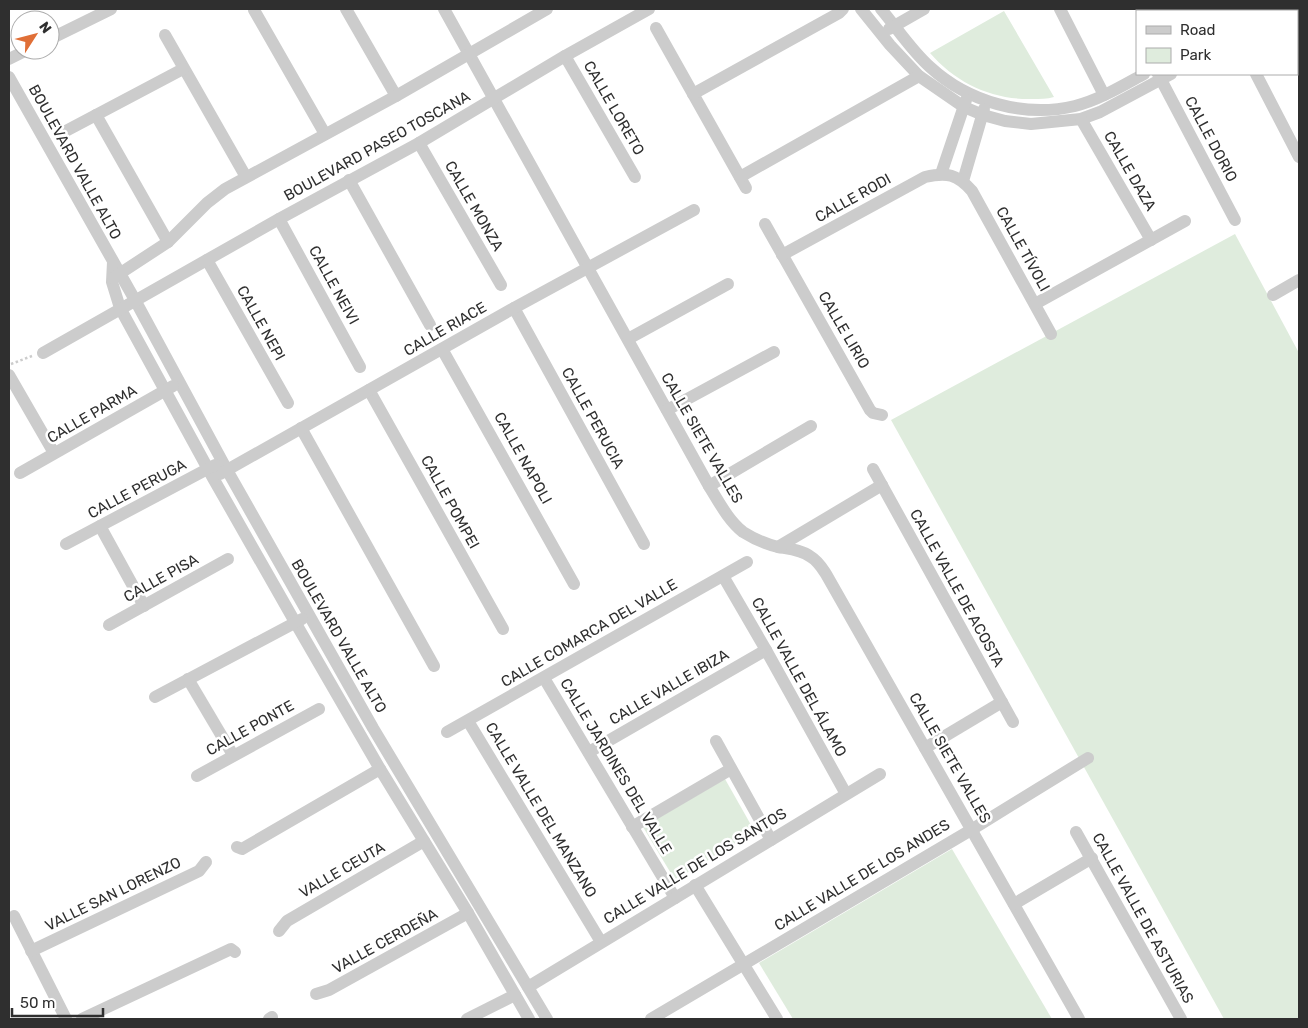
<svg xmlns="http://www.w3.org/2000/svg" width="1308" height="1028" viewBox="0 0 1308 1028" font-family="Rubik,sans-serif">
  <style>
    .green { fill: #dfecdd }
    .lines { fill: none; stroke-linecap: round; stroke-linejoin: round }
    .path { stroke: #ccc; stroke-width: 2.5; stroke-dasharray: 2.5 2.5; stroke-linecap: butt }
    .minor { stroke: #ccc; stroke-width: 12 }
    .labels { text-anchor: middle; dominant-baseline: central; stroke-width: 5; stroke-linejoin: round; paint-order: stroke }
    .street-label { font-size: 15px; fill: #2f2f2f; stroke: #fff }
  </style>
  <rect width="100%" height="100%" fill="#fff"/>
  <!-- green -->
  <g class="green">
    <path d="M1004 11 1054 97C1047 99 1040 99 1032 99 992 100 956 83 930 53Z"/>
    <polygon points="1235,234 1299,353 1299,1019 1224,1019 891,420"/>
    <polygon points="725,779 755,832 675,880 643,827"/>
    <polygon points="952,849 1052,1019 793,1019 759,963"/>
  </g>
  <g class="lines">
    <!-- path -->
    <polyline class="path" points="11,364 32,356"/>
    <!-- minor -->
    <g class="minor">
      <polyline points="346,9 396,96"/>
      <path d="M444 9 709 486C719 502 728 520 743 532 754 539 766 544 778 547 789 549 802 550 811 557 818 561 822 568 826 574L1079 1019"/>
      <polyline points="861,9 890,45 919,76 964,107 983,115 1005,121 1031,124 1081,119 1100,112 1171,74"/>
      <path d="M881 9C897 28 911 50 930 67 968 102 1024 118 1075 106 1099 100 1122 86 1144 74"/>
      <polyline points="1060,9 1104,95"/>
      <polyline points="1153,9 1155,11"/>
      <polyline points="1245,9 1246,11"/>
      <polyline points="254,10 325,134"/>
      <polyline points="1255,11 1260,9"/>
      <polyline points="656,28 746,188"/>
      <polyline points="889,29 924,9"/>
      <polyline points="165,35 246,177"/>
      <polyline points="50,39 111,9"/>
      <polyline points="1297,42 1299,42"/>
      <polyline points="565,56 635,177"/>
      <polyline points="1297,56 1299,57"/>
      <polyline points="9,59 27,50"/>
      <polyline points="1158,74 1235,220"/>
      <polyline points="1256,74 1299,157"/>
      <polyline points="9,77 135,300 227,470 373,728 547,1019"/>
      <polyline points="693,94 839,13 843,9"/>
      <polyline points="96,115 168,242"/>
      <polyline points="1081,119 1151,240"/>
      <polyline points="62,133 183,69"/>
      <polyline points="419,143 501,285"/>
      <polyline points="941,174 966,100"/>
      <polyline points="740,177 919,76"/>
      <polyline points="349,180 430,325"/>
      <polyline points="963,181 984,109"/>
      <polyline points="279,219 360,367"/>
      <polyline points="765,224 870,410 873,413 882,415"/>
      <path d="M782 255 925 177C947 172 957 174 972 191L1051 334"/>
      <polyline points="207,260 288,403"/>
      <polyline points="113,262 112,282 120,308 213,478 295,622 380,769 468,913 529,1019"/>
      <polyline points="113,278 168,242 207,203 225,189 396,96 547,9"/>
      <polyline points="1273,295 1299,280"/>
      <polyline points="1035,304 1185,221"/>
      <polyline points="514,308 644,544"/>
      <polyline points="628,339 728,284"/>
      <polyline points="442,349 574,584"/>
      <polyline points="43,353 279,219 419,143 565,56 649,9"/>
      <polyline points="9,375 54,453"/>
      <polyline points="369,390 503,629"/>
      <polyline points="667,410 774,352"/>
      <polyline points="301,428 434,666"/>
      <polyline points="873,469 1013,722"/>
      <polyline points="20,473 173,386"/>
      <polyline points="220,474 514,308 694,210"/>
      <polyline points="709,486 811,426"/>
      <polyline points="100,526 144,606"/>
      <polyline points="66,544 215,465"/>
      <polyline points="778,547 882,485"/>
      <polyline points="723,576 766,650 846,794"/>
      <polyline points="109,625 228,559"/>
      <polyline points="544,678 675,898"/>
      <polyline points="188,679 233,755"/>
      <polyline points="155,697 302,619"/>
      <polyline points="468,721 601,942"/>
      <polyline points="447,732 747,562"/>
      <polyline points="716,741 771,840"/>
      <polyline points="925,748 1002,702"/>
      <polyline points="589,752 766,650"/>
      <polyline points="197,776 319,709"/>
      <polyline points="632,827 731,769"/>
      <polyline points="1076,832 1181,1019"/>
      <polyline points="237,847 242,849 380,769"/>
      <polyline points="695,885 777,1019"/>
      <polyline points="1014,904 1092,858"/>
      <polyline points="14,916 66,1019"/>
      <polyline points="279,931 287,921 424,841"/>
      <polyline points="31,951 199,871 206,862"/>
      <polyline points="528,987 880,774"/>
      <polyline points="316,994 329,990 468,913"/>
      <polyline points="82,1019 231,949 235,952"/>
      <polyline points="269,1019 272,1017"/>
      <polyline points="467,1019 515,995"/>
      <polyline points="651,1019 971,830 1088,758"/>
    </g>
  </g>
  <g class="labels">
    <!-- street labels -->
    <g class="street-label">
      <text transform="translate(614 108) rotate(60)">CALLE LORETO</text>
      <text transform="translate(1211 139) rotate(62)">CALLE DORIO</text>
      <text transform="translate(377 146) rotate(-29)">BOULEVARD PASEO TOSCANA</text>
      <text transform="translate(75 162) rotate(61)">BOULEVARD VALLE ALTO</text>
      <text transform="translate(1130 171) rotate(60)">CALLE DAZA</text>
      <text transform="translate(853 198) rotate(-29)">CALLE RODI</text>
      <text transform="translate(474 206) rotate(60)">CALLE MONZA</text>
      <text transform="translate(1023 249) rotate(61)">CALLE TÍVOLI</text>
      <text transform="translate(334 285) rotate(61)">CALLE NEIVI</text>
      <text transform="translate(261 323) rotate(61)">CALLE NEPI</text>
      <text transform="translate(445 329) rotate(-30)">CALLE RIACE</text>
      <text transform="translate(844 330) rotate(60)">CALLE LIRIO</text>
      <text transform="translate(92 414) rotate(-30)">CALLE PARMA</text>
      <text transform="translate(593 418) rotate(61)">CALLE PERUCIA</text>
      <text transform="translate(702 438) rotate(60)">CALLE SIETE VALLES</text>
      <text transform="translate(523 458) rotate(61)">CALLE NAPOLI</text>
      <text transform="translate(137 489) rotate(-28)">CALLE PERUGA</text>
      <text transform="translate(450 502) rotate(61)">CALLE POMPEI</text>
      <text transform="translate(161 578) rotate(-29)">CALLE PISA</text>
      <text transform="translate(957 588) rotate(61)">CALLE VALLE DE ACOSTA</text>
      <text transform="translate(589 633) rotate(-30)">CALLE COMARCA DEL VALLE</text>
      <text transform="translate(339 636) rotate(60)">BOULEVARD VALLE ALTO</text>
      <text transform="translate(799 677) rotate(61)">CALLE VALLE DEL ÁLAMO</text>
      <text transform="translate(669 687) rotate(-30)">CALLE VALLE IBIZA</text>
      <text transform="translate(250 728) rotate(-29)">CALLE PONTE</text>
      <text transform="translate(950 758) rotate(60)">CALLE SIETE VALLES</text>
      <text transform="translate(616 766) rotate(59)">CALLE JARDINES DEL VALLE</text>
      <text transform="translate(541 810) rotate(59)">CALLE VALLE DEL MANZANO</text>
      <text transform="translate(695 866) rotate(-31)">CALLE VALLE DE LOS SANTOS</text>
      <text transform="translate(342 870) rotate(-30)">VALLE CEUTA</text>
      <text transform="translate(862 875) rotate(-31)">CALLE VALLE DE LOS ANDES</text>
      <text transform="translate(113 894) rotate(-26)">VALLE SAN LORENZO</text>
      <text transform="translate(1143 918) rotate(61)">CALLE VALLE DE ASTURIAS</text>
      <text transform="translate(385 941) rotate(-29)">VALLE CERDEÑA</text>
    </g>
  </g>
  <!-- border -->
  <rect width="1308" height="1028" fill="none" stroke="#2f2f2f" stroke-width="20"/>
  <!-- legend -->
  <rect x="1136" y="10" width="162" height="65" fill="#ffffff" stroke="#acacac"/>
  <rect x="1146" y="26" width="25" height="8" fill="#cccccc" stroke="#acacac"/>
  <text x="1180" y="35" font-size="15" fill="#2f2f2f">Road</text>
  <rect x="1146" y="48" width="25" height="15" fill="#dfecdd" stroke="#acacac"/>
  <text x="1180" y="60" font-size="15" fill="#2f2f2f">Park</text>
  <!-- north arrow -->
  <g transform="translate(35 35) rotate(54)"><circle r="24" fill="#ffffff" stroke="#acacac"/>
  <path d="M0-4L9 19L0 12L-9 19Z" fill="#e06f37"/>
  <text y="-8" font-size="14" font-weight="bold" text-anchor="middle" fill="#2f2f2f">N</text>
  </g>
  <!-- scale -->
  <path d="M12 1008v8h91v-8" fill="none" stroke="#2f2f2f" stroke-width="2.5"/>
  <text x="20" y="1008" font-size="15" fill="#2f2f2f" stroke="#ffffff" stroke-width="4" paint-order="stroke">50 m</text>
</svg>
